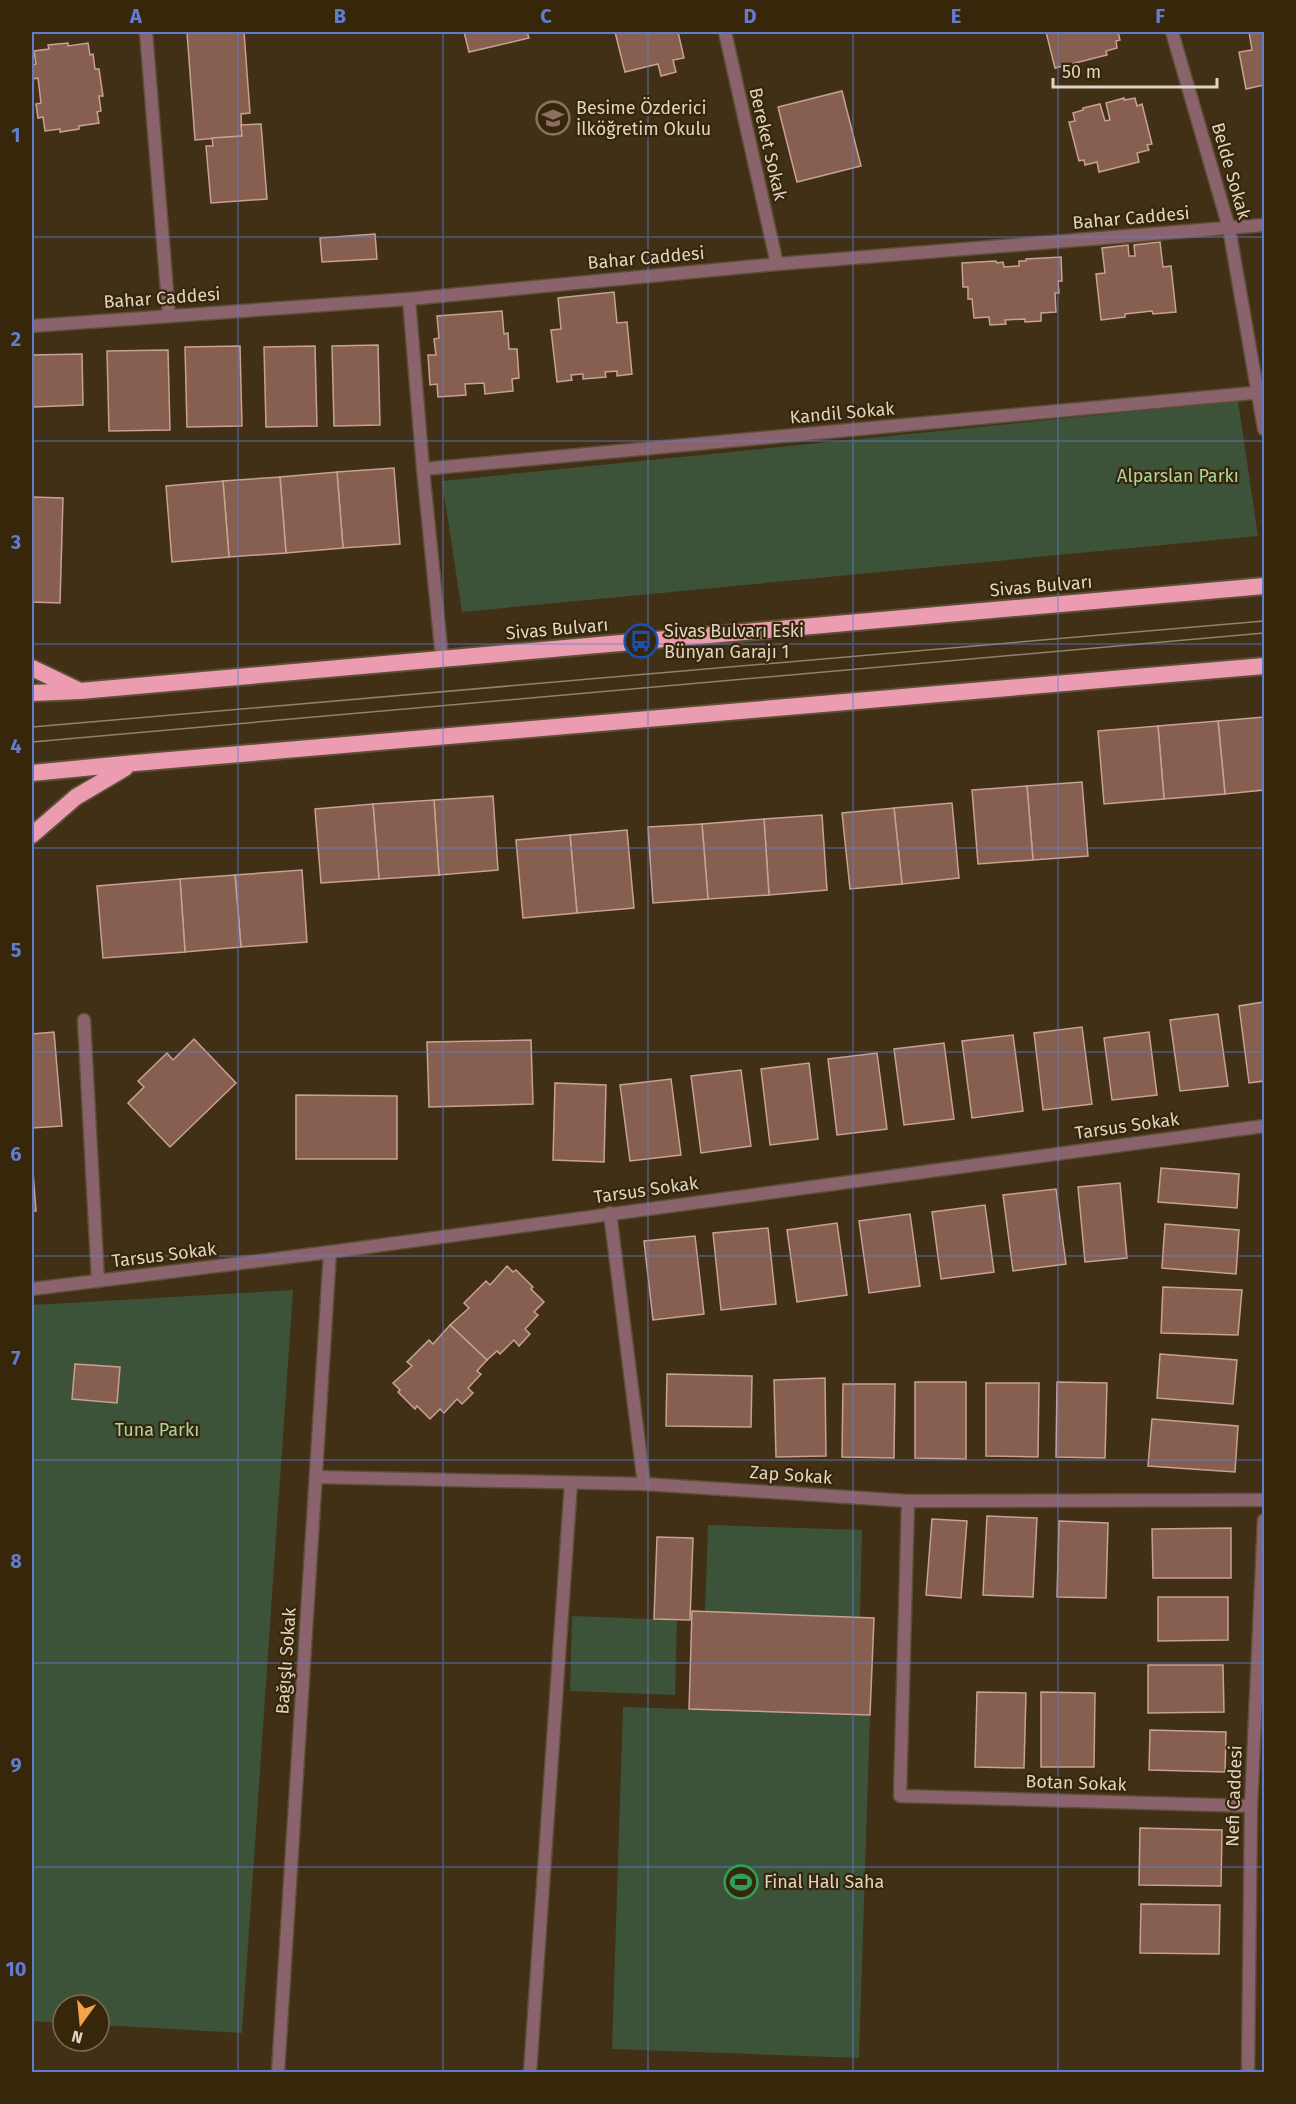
<svg xmlns="http://www.w3.org/2000/svg" width="1296" height="2104" viewBox="0 0 1296 2104" font-family="'Fira Sans',sans-serif">
  <style>
    .green { fill: #3c5239 }
    .building { fill: #865f51; stroke: #c7a194; stroke-width: 1.5 }
    .lines { fill: none; stroke-linecap: round; stroke-linejoin: round }
    .minor-casing { stroke: #5d4e35; stroke-width: 15 }
    .tertiary-casing { stroke: #5d4e35; stroke-width: 15 }
    .trunk-casing { stroke: #5d4e35; stroke-width: 20 }
    .minor { stroke: #8a636d; stroke-width: 12 }
    .tertiary { stroke: #8a636d; stroke-width: 12 }
    .trunk { stroke: #eb9cb1; stroke-width: 16 }
    .tram { stroke: #90826d; stroke-width: 1.5 }
    .grid { fill: none; stroke: #617dd1; stroke-width: 1.5; stroke-opacity: 0.55 }
    .labels { text-anchor: middle; dominant-baseline: central; stroke-width: 4.5; stroke-linejoin: round; paint-order: stroke }
    .poi-label { font-size: 18px; fill: #dfd5c5; stroke: #37260a; text-anchor: start }
    .street-label { font-size: 18px; fill: #dfd5c5; stroke: #37260a }
    .park-label { font-size: 18px; fill: #a9d7a3; stroke: #37260a }
    .neatline { fill: none; stroke: #617dd1; stroke-width: 2 }
    .grid-label { font-size: 20px; text-anchor: middle; font-weight: bold; fill: #617dd1 }
  </style>
  <rect width="100%" height="100%" fill="#413015"/>
  <!-- green -->
  <g class="green">
    <polygon points="1238,401 1258,536 462,612 442,481"/>
    <polygon points="293,1290 242,2033 99,2025 99,2005 63,2005 63,2023 32,2021 32,1305"/>
    <polygon points="708,1525 862,1530 860,1617 705,1612"/>
    <polygon points="572,1616 677,1620 675,1695 570,1691"/>
    <polygon points="623,1707 870,1715 859,2058 612,2049"/>
  </g>
  <!-- building -->
  <g class="building">
    <polygon points="187,32 244,32 250,113 241,114 242,136 195,140"/>
    <polygon points="464,32 527,32 529,38 469,52"/>
    <polygon points="615,32 678,32 684,58 673,60 676,72 661,76 658,64 625,72"/>
    <polygon points="1046,32 1118,32 1120,40 1116,41 1117,48 1106,51 1107,55 1055,68"/>
    <polygon points="1249,32 1264,32 1264,85 1246,89 1239,52 1252,50"/>
    <polygon points="68,43 68,46 88,43 90,55 93,54 95,69 99,69 103,96 99,96 101,111 97,112 99,123 79,126 79,129 60,132 60,129 45,131 43,117 38,118 36,104 41,103 38,78 33,79 32,65 36,64 34,51 49,49 48,45"/>
    <polygon points="842,91 861,166 797,182 778,107"/>
    <polygon points="1124,98 1124,100 1135,98 1137,106 1142,104 1152,144 1147,145 1149,150 1137,153 1139,162 1099,172 1097,162 1085,165 1084,160 1079,161 1069,122 1075,121 1073,113 1083,110 1083,108 1100,104 1105,121 1110,120 1106,103"/>
    <polygon points="261,124 267,199 211,203 206,146 213,146 212,138 242,136 241,125"/>
    <polygon points="375,234 377,259 322,262 320,238"/>
    <polygon points="1160,242 1163,267 1171,266 1176,312 1153,314 1152,311 1125,314 1125,317 1101,320 1096,274 1105,273 1102,248 1128,245 1129,256 1135,256 1134,245"/>
    <polygon points="1061,257 1062,281 1058,281 1059,293 1055,293 1056,312 1041,313 1041,321 1025,322 1025,319 1005,320 1006,324 990,325 989,317 974,318 972,299 968,299 968,287 963,287 962,263 996,261 997,263 1003,262 1004,267 1019,266 1019,261 1026,261 1026,259"/>
    <polygon points="614,292 617,323 627,322 632,374 617,376 617,371 605,372 606,377 583,379 583,374 571,375 572,380 557,382 551,330 561,329 558,298"/>
    <polygon points="502,311 504,334 508,333 509,349 517,349 519,378 512,379 513,391 485,394 484,383 465,384 466,395 438,397 437,384 430,385 428,355 436,355 434,339 439,338 437,316"/>
    <polygon points="378,345 380,425 334,426 332,346"/>
    <polygon points="240,346 242,426 187,427 185,347"/>
    <polygon points="315,346 317,426 266,427 264,347"/>
    <polygon points="168,350 170,430 109,431 107,351"/>
    <polygon points="82,354 83,405 32,407 32,355"/>
    <polygon points="394,468 400,544 343,548 337,472"/>
    <polygon points="337,472 343,548 286,553 280,477"/>
    <polygon points="280,477 286,553 229,557 223,481"/>
    <polygon points="223,481 229,557 172,562 166,486"/>
    <polygon points="32,497 63,498 60,603 32,602"/>
    <polygon points="1264,717 1264,790 1225,794 1218,721"/>
    <polygon points="1218,721 1225,794 1164,799 1158,726"/>
    <polygon points="1158,726 1164,799 1104,804 1098,731"/>
    <polygon points="1082,782 1088,856 1033,860 1027,786"/>
    <polygon points="1027,786 1033,860 978,864 972,790"/>
    <polygon points="493,796 498,870 439,875 434,800"/>
    <polygon points="434,800 439,875 379,879 373,804"/>
    <polygon points="952,803 959,878 902,884 894,808"/>
    <polygon points="373,804 379,879 321,883 315,809"/>
    <polygon points="894,808 902,884 850,889 842,813"/>
    <polygon points="822,815 827,890 769,895 764,819"/>
    <polygon points="764,819 769,895 708,899 702,824"/>
    <polygon points="702,824 708,899 653,903 648,827"/>
    <polygon points="627,830 634,908 577,913 570,835"/>
    <polygon points="570,835 577,913 523,918 516,840"/>
    <polygon points="302,870 307,942 241,947 235,875"/>
    <polygon points="235,875 241,947 185,952 180,879"/>
    <polygon points="180,879 185,952 103,958 97,886"/>
    <polygon points="1264,1002 1264,1081 1249,1083 1239,1006"/>
    <polygon points="1218,1014 1228,1086 1180,1091 1170,1020"/>
    <polygon points="1082,1027 1092,1104 1043,1110 1034,1033"/>
    <polygon points="54,1032 62,1126 32,1128 32,1034"/>
    <polygon points="1149,1032 1157,1095 1112,1100 1104,1038"/>
    <polygon points="1013,1035 1023,1111 972,1118 962,1041"/>
    <polygon points="194,1039 236,1083 170,1147 128,1103 144,1087 138,1081 167,1053 173,1060"/>
    <polygon points="531,1040 533,1104 429,1107 427,1042"/>
    <polygon points="944,1043 954,1119 904,1125 894,1049"/>
    <polygon points="877,1053 887,1129 837,1135 828,1059"/>
    <polygon points="809,1063 818,1139 770,1145 761,1069"/>
    <polygon points="741,1070 751,1146 701,1153 691,1076"/>
    <polygon points="671,1079 681,1155 630,1161 620,1085"/>
    <polygon points="555,1083 606,1085 604,1162 553,1160"/>
    <polygon points="296,1095 397,1096 397,1159 296,1159"/>
    <polygon points="32,1159 36,1211 32,1211"/>
    <polygon points="1161,1168 1239,1174 1237,1208 1158,1202"/>
    <polygon points="1120,1183 1127,1258 1085,1262 1078,1187"/>
    <polygon points="1056,1189 1066,1264 1013,1271 1003,1195"/>
    <polygon points="985,1205 994,1272 941,1279 932,1212"/>
    <polygon points="910,1214 920,1286 869,1293 859,1221"/>
    <polygon points="837,1223 847,1295 797,1302 787,1230"/>
    <polygon points="1165,1224 1239,1230 1236,1274 1162,1268"/>
    <polygon points="768,1228 776,1304 721,1310 713,1233"/>
    <polygon points="695,1236 704,1314 653,1320 644,1241"/>
    <polygon points="507,1266 513,1272 516,1270 533,1287 531,1289 544,1302 534,1312 538,1315 525,1329 530,1334 519,1346 514,1340 500,1354 497,1351 487,1360 450,1325 469,1308 464,1303 486,1281 490,1285"/>
    <polygon points="1163,1287 1242,1290 1238,1335 1161,1333"/>
    <polygon points="450,1325 487,1360 477,1371 481,1374 468,1388 473,1393 462,1404 457,1399 444,1413 440,1409 430,1419 417,1406 415,1409 398,1392 400,1390 393,1383 412,1366 407,1362 429,1340 433,1344"/>
    <polygon points="1160,1354 1237,1360 1233,1404 1157,1398"/>
    <polygon points="75,1364 120,1367 117,1403 72,1399"/>
    <polygon points="667,1374 752,1376 751,1427 666,1426"/>
    <polygon points="825,1378 826,1456 776,1457 774,1380"/>
    <polygon points="915,1382 966,1382 966,1459 915,1458"/>
    <polygon points="1057,1382 1107,1383 1105,1458 1056,1457"/>
    <polygon points="986,1383 1039,1383 1038,1457 986,1456"/>
    <polygon points="843,1384 895,1384 894,1458 842,1457"/>
    <polygon points="1152,1419 1238,1426 1235,1472 1148,1466"/>
    <polygon points="987,1516 1037,1518 1033,1597 983,1595"/>
    <polygon points="932,1519 967,1521 961,1598 926,1595"/>
    <polygon points="1059,1521 1108,1523 1106,1598 1057,1597"/>
    <polygon points="1231,1528 1231,1578 1153,1578 1152,1529"/>
    <polygon points="657,1537 693,1538 690,1620 654,1619"/>
    <polygon points="1158,1597 1228,1597 1228,1640 1158,1641"/>
    <polygon points="692,1611 874,1618 870,1715 689,1709"/>
    <polygon points="1148,1665 1223,1665 1224,1712 1148,1713"/>
    <polygon points="977,1692 1026,1693 1024,1768 975,1767"/>
    <polygon points="1041,1692 1095,1693 1094,1767 1041,1767"/>
    <polygon points="1150,1730 1226,1732 1225,1772 1149,1770"/>
    <polygon points="1140,1828 1222,1830 1221,1886 1139,1885"/>
    <polygon points="1141,1904 1220,1905 1219,1954 1140,1953"/>
  </g>
  <g class="lines">
    <!-- minor casing -->
    <g class="minor-casing">
      <g id="minor">
        <polyline points="146,32 169,316"/>
        <polyline points="725,32 777,264"/>
        <polyline points="1172,32 1229,228 1264,429"/>
        <polyline points="409,299 423,469 442,658"/>
        <polyline points="32,326 409,299 777,264 1264,225"/>
        <polyline points="423,469 1264,392"/>
        <polyline points="84,1020 98,1281"/>
        <polyline points="610,1213 644,1484"/>
        <polyline points="316,1477 644,1484 908,1501 1264,1500"/>
        <polyline points="908,1501 900,1796 1251,1806"/>
        <polyline points="278,2072 330,1252"/>
        <polyline points="530,2072 571,1483"/>
        <polyline points="1248,2072 1251,1806 1264,1520"/>
      </g>
    </g>
    <!-- tertiary casing -->
    <g class="tertiary-casing">
      <polyline id="tertiary" points="32,1289 330,1252 1264,1126"/>
    </g>
    <!-- trunk casing -->
    <g class="trunk-casing">
      <g id="trunk">
        <polyline points="32,668 80,691"/>
        <polyline points="32,693 80,691 1264,586"/>
        <polyline points="32,773 135,763 1264,666"/>
        <polyline points="32,835 76,797 125,768"/>
      </g>
    </g>
    <!-- minor -->
    <use href="#minor" class="minor"/>
    <!-- tertiary -->
    <use href="#tertiary" class="tertiary"/>
    <!-- trunk -->
    <use href="#trunk" class="trunk"/>
    <!-- tram -->
    <g class="tram">
      <polyline points="32,727 1264,621"/>
      <polyline points="32,742 1264,633"/>
    </g>
  </g>
  <!-- grid -->
  <path class="grid" d="M238 32V2072M443 32V2072M648 32V2072M853 32V2072M1058 32V2072M32 237H1264M32 441H1264M32 644H1264M32 848H1264M32 1052H1264M32 1256H1264M32 1460H1264M32 1663H1264M32 1867H1264"/>
  <!-- icons -->
  <defs>
    <g id="school-ring" transform="scale(1.725)"><circle r="9.5" fill="#37260a" stroke="#8d6e63" stroke-width="1.5"/><path d="M0-5L7-2L0 1L-7-2ZM-4 1L0 2.5L4 1V4Q0 6-4 4Z" fill="#8d6e63"/></g>
    <g id="bus-ring" transform="scale(1.725)"><circle r="9.5" fill="#37260a" stroke="#1a4fb4" stroke-width="1.5"/><path d="M-5-6H5V4H4V6H2V4H-2V6H-4V4H-5ZM-3.5-4V0h7V-4ZM-3.5 1.2v1.5H-2V1.2ZM2 1.2v1.5H3.5V1.2Z" fill="#1a4fb4"/></g>
    <g id="stadium-ring" transform="scale(1.725)"><circle r="9.5" fill="#37260a" stroke="#2e9e5b" stroke-width="1.5"/><path d="M0-5a6.5 5 0 1 0 0 10a6.5 5 0 1 0 0-10ZM-3.5-1.8h7v3.6h-7Z" fill="#2e9e5b"/></g>
  </defs>
  <g fill-rule="evenodd">
    <use href="#school-ring" x="553" y="118"/>
    <use href="#bus-ring" x="641" y="641"/>
    <use href="#stadium-ring" x="741" y="1882"/>
  </g>
  <g class="labels">
    <!-- poi labels -->
    <g class="poi-label">
      <text x="576" y="108">Besime Özderici<tspan x="576" dy="21">İlköğretim Okulu</tspan></text>
      <text x="664" y="631">Sivas Bulvarı Eski<tspan x="664" dy="21">Bünyan Garajı 1</tspan></text>
      <text x="764" y="1882">Final Halı Saha</text>
    </g>
    <!-- street labels -->
    <g class="street-label">
      <text transform="translate(768 144) rotate(77)">Bereket Sokak</text>
      <text transform="translate(1231 171) rotate(74)">Belde Sokak</text>
      <text transform="translate(1131 218) rotate(-5)">Bahar Caddesi</text>
      <text transform="translate(646 258) rotate(-5)">Bahar Caddesi</text>
      <text transform="translate(162 298) rotate(-4)">Bahar Caddesi</text>
      <text transform="translate(842 413) rotate(-5)">Kandil Sokak</text>
      <text transform="translate(1041 586) rotate(-5)">Sivas Bulvarı</text>
      <text transform="translate(557 629) rotate(-5)">Sivas Bulvarı</text>
      <text transform="translate(1127 1126) rotate(-8)">Tarsus Sokak</text>
      <text transform="translate(646 1190) rotate(-8)">Tarsus Sokak</text>
      <text transform="translate(164 1255) rotate(-7)">Tarsus Sokak</text>
      <text transform="translate(791 1475) rotate(4)">Zap Sokak</text>
      <text transform="translate(286 1661) rotate(-86)">Bağışlı Sokak</text>
      <text transform="translate(1076 1783) rotate(2)">Botan Sokak</text>
      <text transform="translate(1234 1796) rotate(-88)">Nefi Caddesi</text>
    </g>
    <!-- park labels -->
    <g class="park-label">
      <text x="1178" y="476">Alparslan Parkı</text>
      <text x="157" y="1430">Tuna Parkı</text>
    </g>
  </g>
  <!-- border -->
  <rect width="1296" height="2104" fill="none" stroke="#37260a" stroke-width="66"/>
  <!-- north arrow -->
  <g transform="translate(81 2023) rotate(195)"><circle r="28" fill="#37260a" stroke="#7a6c55" stroke-width="1.5"/>
  <path d="M0-4.5L10 22L0 15L-10 22Z" fill="#f6a248"/>
  <text y="-9" font-size="16" font-weight="bold" text-anchor="middle" fill="#dfd5c5">N</text>
  </g>
  <!-- scale -->
  <path d="M1053 78v9h164v-9" fill="none" stroke="#dfd5c5" stroke-width="3"/>
  <text x="1062" y="78" font-size="18" fill="#dfd5c5" stroke="#37260a" stroke-width="4.5" paint-order="stroke">50 m</text>
  <rect x="33" y="33" width="1230" height="2038" class="neatline"/>
  <g class="grid-label">
    <text x="136" y="23">A</text>
    <text x="340" y="23">B</text>
    <text x="546" y="23">C</text>
    <text x="750" y="23">D</text>
    <text x="956" y="23">E</text>
    <text x="1160" y="23">F</text>
    <text x="16" y="142">1</text>
    <text x="16" y="346">2</text>
    <text x="16" y="549">3</text>
    <text x="16" y="753">4</text>
    <text x="16" y="957">5</text>
    <text x="16" y="1161">6</text>
    <text x="16" y="1365">7</text>
    <text x="16" y="1568">8</text>
    <text x="16" y="1772">9</text>
    <text x="16" y="1976">10</text>
  </g>
</svg>
